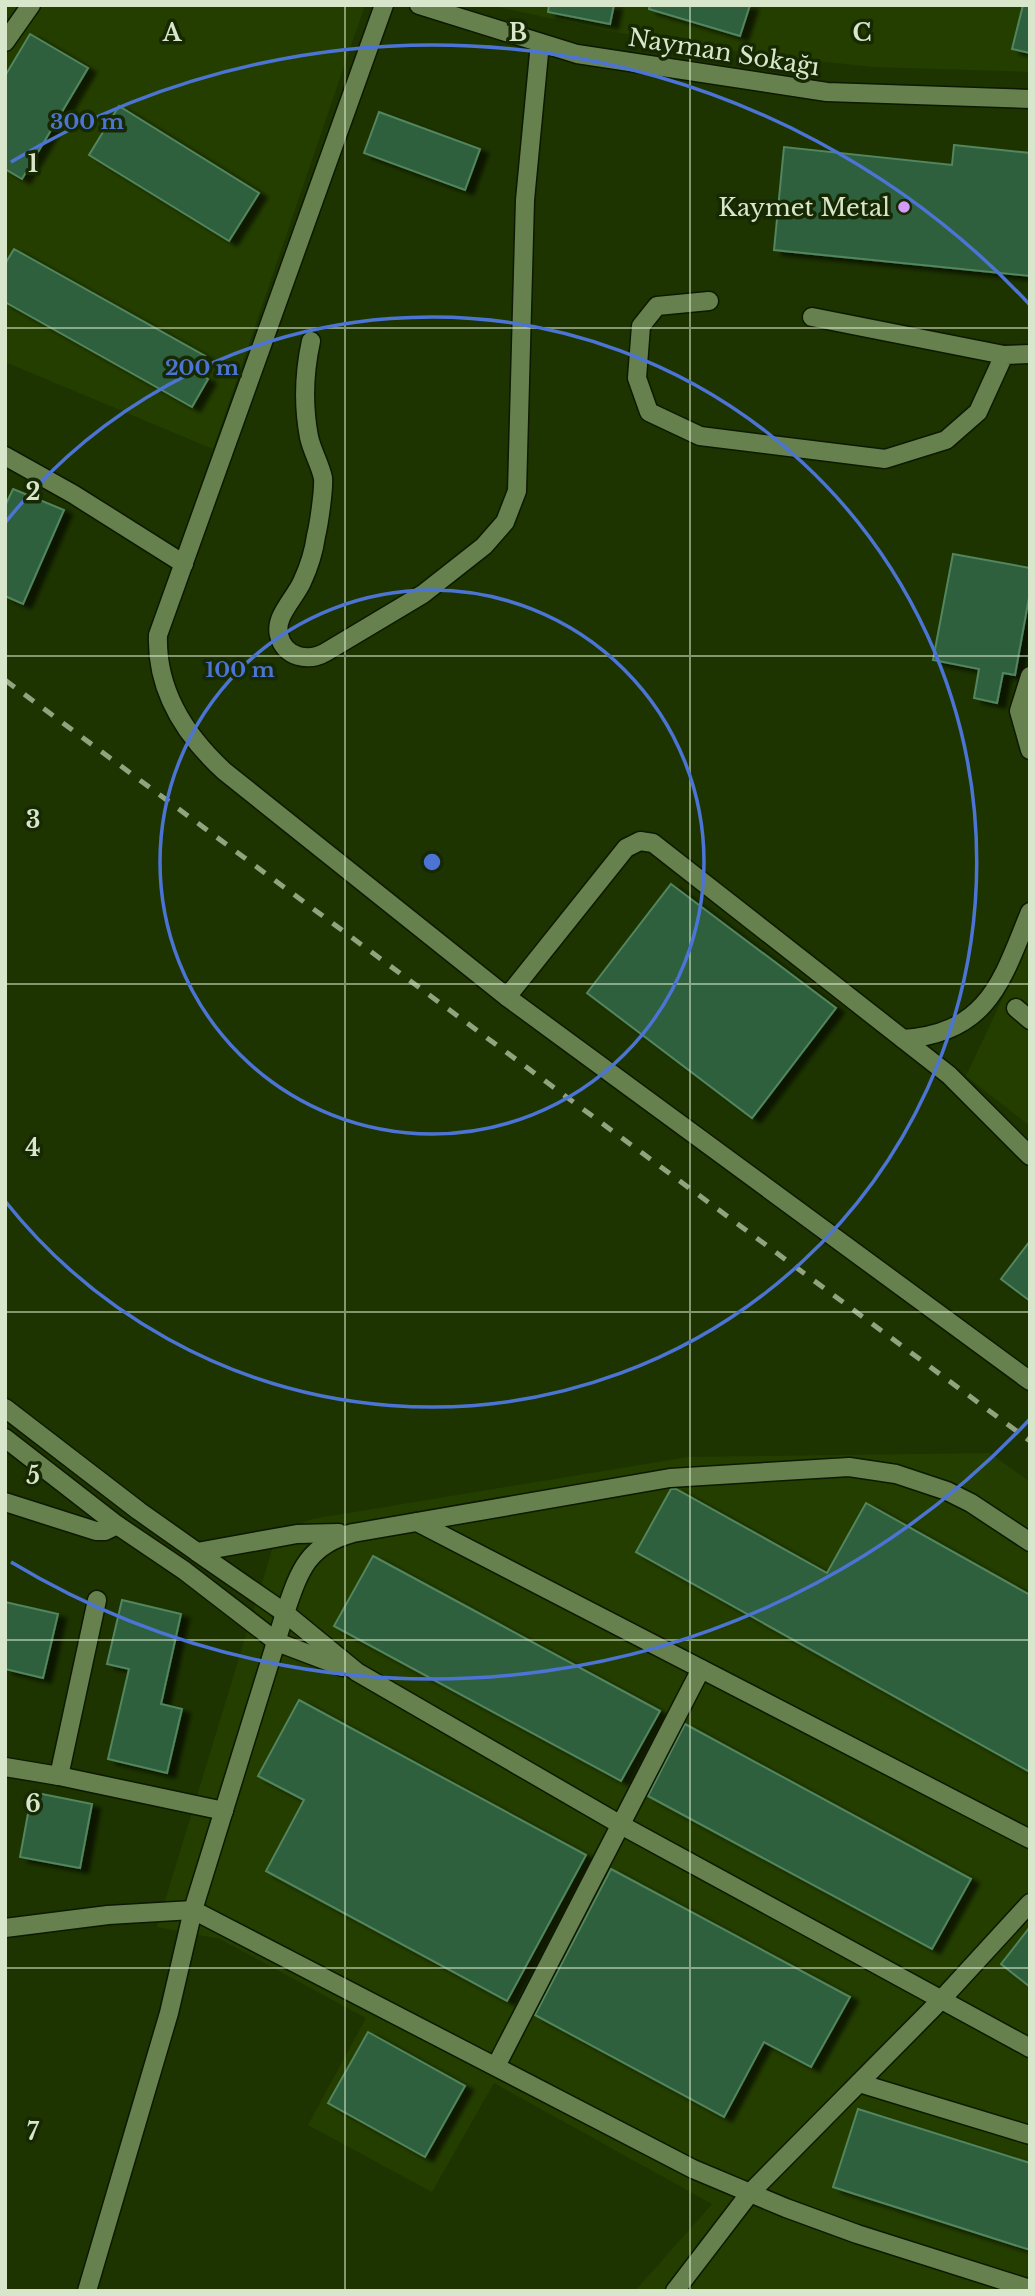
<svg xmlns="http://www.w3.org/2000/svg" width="1035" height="2296" viewBox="0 0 1035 2296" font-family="'Libre Baskerville',serif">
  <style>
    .built { fill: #243e00 }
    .building { fill: #2d603c; stroke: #52855f; stroke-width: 2; filter: url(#shadow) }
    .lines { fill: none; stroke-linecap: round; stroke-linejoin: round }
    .minor-casing { stroke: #0d1902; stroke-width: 21 }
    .minor { stroke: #66814e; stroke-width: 18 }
    .rail { stroke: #91a37f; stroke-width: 5; stroke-dasharray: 12 12; stroke-linecap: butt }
    .grid { fill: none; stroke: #d8e7cc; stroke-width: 2; stroke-opacity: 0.55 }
    .ring { fill: none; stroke: #4c74d5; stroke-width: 3.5 }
    .poi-dot { fill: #d59bfb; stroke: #172903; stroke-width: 2.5 }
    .labels { text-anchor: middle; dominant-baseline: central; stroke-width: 7; stroke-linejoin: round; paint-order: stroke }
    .street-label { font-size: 24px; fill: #d8e7cc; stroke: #172903 }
    .poi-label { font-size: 24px; fill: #d8e7cc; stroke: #172903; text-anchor: end }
    .grid-label { font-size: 23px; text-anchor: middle; font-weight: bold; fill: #d8e7cc; stroke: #172903; stroke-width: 7; stroke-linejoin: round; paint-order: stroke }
    .centre { fill: #4c74d5; stroke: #172903; stroke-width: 3.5 }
    .ring-label { font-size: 21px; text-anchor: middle; font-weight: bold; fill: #4c74d5; stroke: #172903; stroke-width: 7; stroke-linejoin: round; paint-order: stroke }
  </style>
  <defs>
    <filter id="shadow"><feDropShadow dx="8" dy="4.5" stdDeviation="2" flood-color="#0009"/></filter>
  </defs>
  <rect width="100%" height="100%" fill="#1d3400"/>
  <!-- built -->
  <g class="built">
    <polygon points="5,5 365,5 213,449 5,362"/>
    <polygon points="490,5 1030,5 1030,72 874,67 760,55 608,31"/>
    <polygon points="1030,940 1030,1126 966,1076"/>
    <polygon points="990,1453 1030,1482 1030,2291 635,2291 712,2204 494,2083 432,2192 308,2125 366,2018 220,1939 157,1927 272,1550 277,1541 292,1527 312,1519 688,1457"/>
  </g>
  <!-- building -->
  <g class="building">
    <polygon points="549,5 614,5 610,24 548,12"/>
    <polygon points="650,5 750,5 740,36 649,9"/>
    <polygon points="1023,5 1030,5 1030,53 1012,49"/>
    <polygon points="30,34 88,68 22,179 5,169 5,76"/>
    <polygon points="119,106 259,193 229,241 89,155"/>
    <polygon points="379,112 480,149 465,190 364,153"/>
    <polygon points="954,145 1030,153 1030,276 774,250 784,147 952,165"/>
    <polygon points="14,249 205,356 196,372 208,379 192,407 5,302 5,264"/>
    <polygon points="13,489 64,510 23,604 5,596 5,506"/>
    <polygon points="953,554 1030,568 1030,592 1015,675 1003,673 997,703 974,698 979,669 933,660"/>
    <polygon points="671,884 836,1008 752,1118 587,993"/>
    <polygon points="1030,1241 1030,1301 1001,1279"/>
    <polygon points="671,1489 676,1489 827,1573 866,1503 1030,1595 1030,1772 636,1552"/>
    <polygon points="373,1556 660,1711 621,1781 334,1626"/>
    <polygon points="122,1600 181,1614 161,1704 182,1709 167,1773 108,1759 129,1669 107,1664"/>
    <polygon points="5,1602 58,1614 43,1678 5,1669"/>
    <polygon points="299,1700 586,1855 507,2001 266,1871 304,1800 258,1776"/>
    <polygon points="685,1724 971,1879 932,1949 648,1796"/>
    <polygon points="32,1792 92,1804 80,1868 20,1857"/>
    <polygon points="611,1869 850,1997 811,2067 764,2042 724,2117 535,2015"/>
    <polygon points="1030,1927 1030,1987 1001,1964"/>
    <polygon points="368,2032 465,2086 425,2157 328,2103"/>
    <polygon points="858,2109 1030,2163 1030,2250 833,2187"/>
  </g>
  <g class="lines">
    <!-- minor casing -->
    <g class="minor-casing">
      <g id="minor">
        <path d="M384 5 158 635C156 690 185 735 224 771L507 997 1030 1381"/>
        <polyline points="419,5 577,54 827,92 1030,99"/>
        <polyline points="5,42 31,5"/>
        <polyline points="709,301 657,306 641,326 637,378 649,412 700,436 885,459 946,440 978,412 1004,355 1030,354"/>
        <polyline points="812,317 1004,355"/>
        <path d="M311 341C304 373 303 405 309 437 312 451 320 464 323 478 324 489 319 524 316 536 314 551 308 569 302 582 295 598 274 617 279 635 284 658 309 662 326 652L423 594 484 546 505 522 517 491 525 200 540 43"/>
        <polyline points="5,456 73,494 184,564"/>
        <polyline points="1030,676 1019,711 1030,750"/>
        <polyline points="507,997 626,848 640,841 653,843 949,1075 1030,1156"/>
        <polyline points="1016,1008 1030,1020"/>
        <path d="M903 1039C989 1033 1002 980 1030 912"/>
        <polyline points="5,1408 139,1511 197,1552 297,1534 339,1533"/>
        <polyline points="5,1438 117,1525 185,1571 277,1642 343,1667"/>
        <polyline points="5,1502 96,1531 105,1531 117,1525"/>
        <polyline points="417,1522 1030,1839"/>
        <polyline points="197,1552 285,1613 357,1672 621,1825 1030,2048"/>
        <polyline points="5,1767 59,1776 224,1811"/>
        <polyline points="59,1776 97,1600"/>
        <polyline points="5,1928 108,1915 193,1910 693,2169 786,2208 857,2234 1030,2289"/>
        <polyline points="496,2066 701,1669"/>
        <polyline points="859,2083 1030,2135"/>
        <path d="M87 2291 169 2013 193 1910 285 1613C299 1572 307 1545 353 1533L670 1478 849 1467 896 1474 947 1491 971 1503 1030 1542"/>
        <polyline points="675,2291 750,2193 941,2000 1030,1903"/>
      </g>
    </g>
    <!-- minor -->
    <use href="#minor" class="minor"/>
    <!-- rail -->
    <polyline class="rail" points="5,680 1030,1441"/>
  </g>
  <!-- grid -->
  <path class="grid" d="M345 5V2291M690 5V2291M5 328H1030M5 656H1030M5 984H1030M5 1312H1030M5 1640H1030M5 1968H1030"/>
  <!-- distance rings -->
  <g class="ring">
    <circle cx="432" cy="862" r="272"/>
    <path d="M5 523A545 545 0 1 1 5 1201"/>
    <path d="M1030 1419A817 817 0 0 1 11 1562M11 162A817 817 0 0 1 1030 305"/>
  </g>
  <!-- markers -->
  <circle class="poi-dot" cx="904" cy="207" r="7"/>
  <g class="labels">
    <!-- street labels -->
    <g class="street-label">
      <text transform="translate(724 52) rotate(9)">Nayman Sokağı</text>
    </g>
    <!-- poi labels -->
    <g class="poi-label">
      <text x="890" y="207">Kaymet Metal</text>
    </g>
  </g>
  <g class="grid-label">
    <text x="172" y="41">A</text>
    <text x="518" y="41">B</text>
    <text x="862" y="41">C</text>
    <text x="33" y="172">1</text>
    <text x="33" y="500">2</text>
    <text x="33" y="828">3</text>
    <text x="33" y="1156">4</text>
    <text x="33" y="1484">5</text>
    <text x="33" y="1812">6</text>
    <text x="33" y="2140">7</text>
  </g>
  <circle cx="432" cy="862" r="10" class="centre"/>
  <g class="ring-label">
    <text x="87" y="129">300 m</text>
    <text x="202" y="375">200 m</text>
    <text x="240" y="677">100 m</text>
  </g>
  <!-- border -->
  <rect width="1035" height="2296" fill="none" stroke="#d8e7cc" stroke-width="14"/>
</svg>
